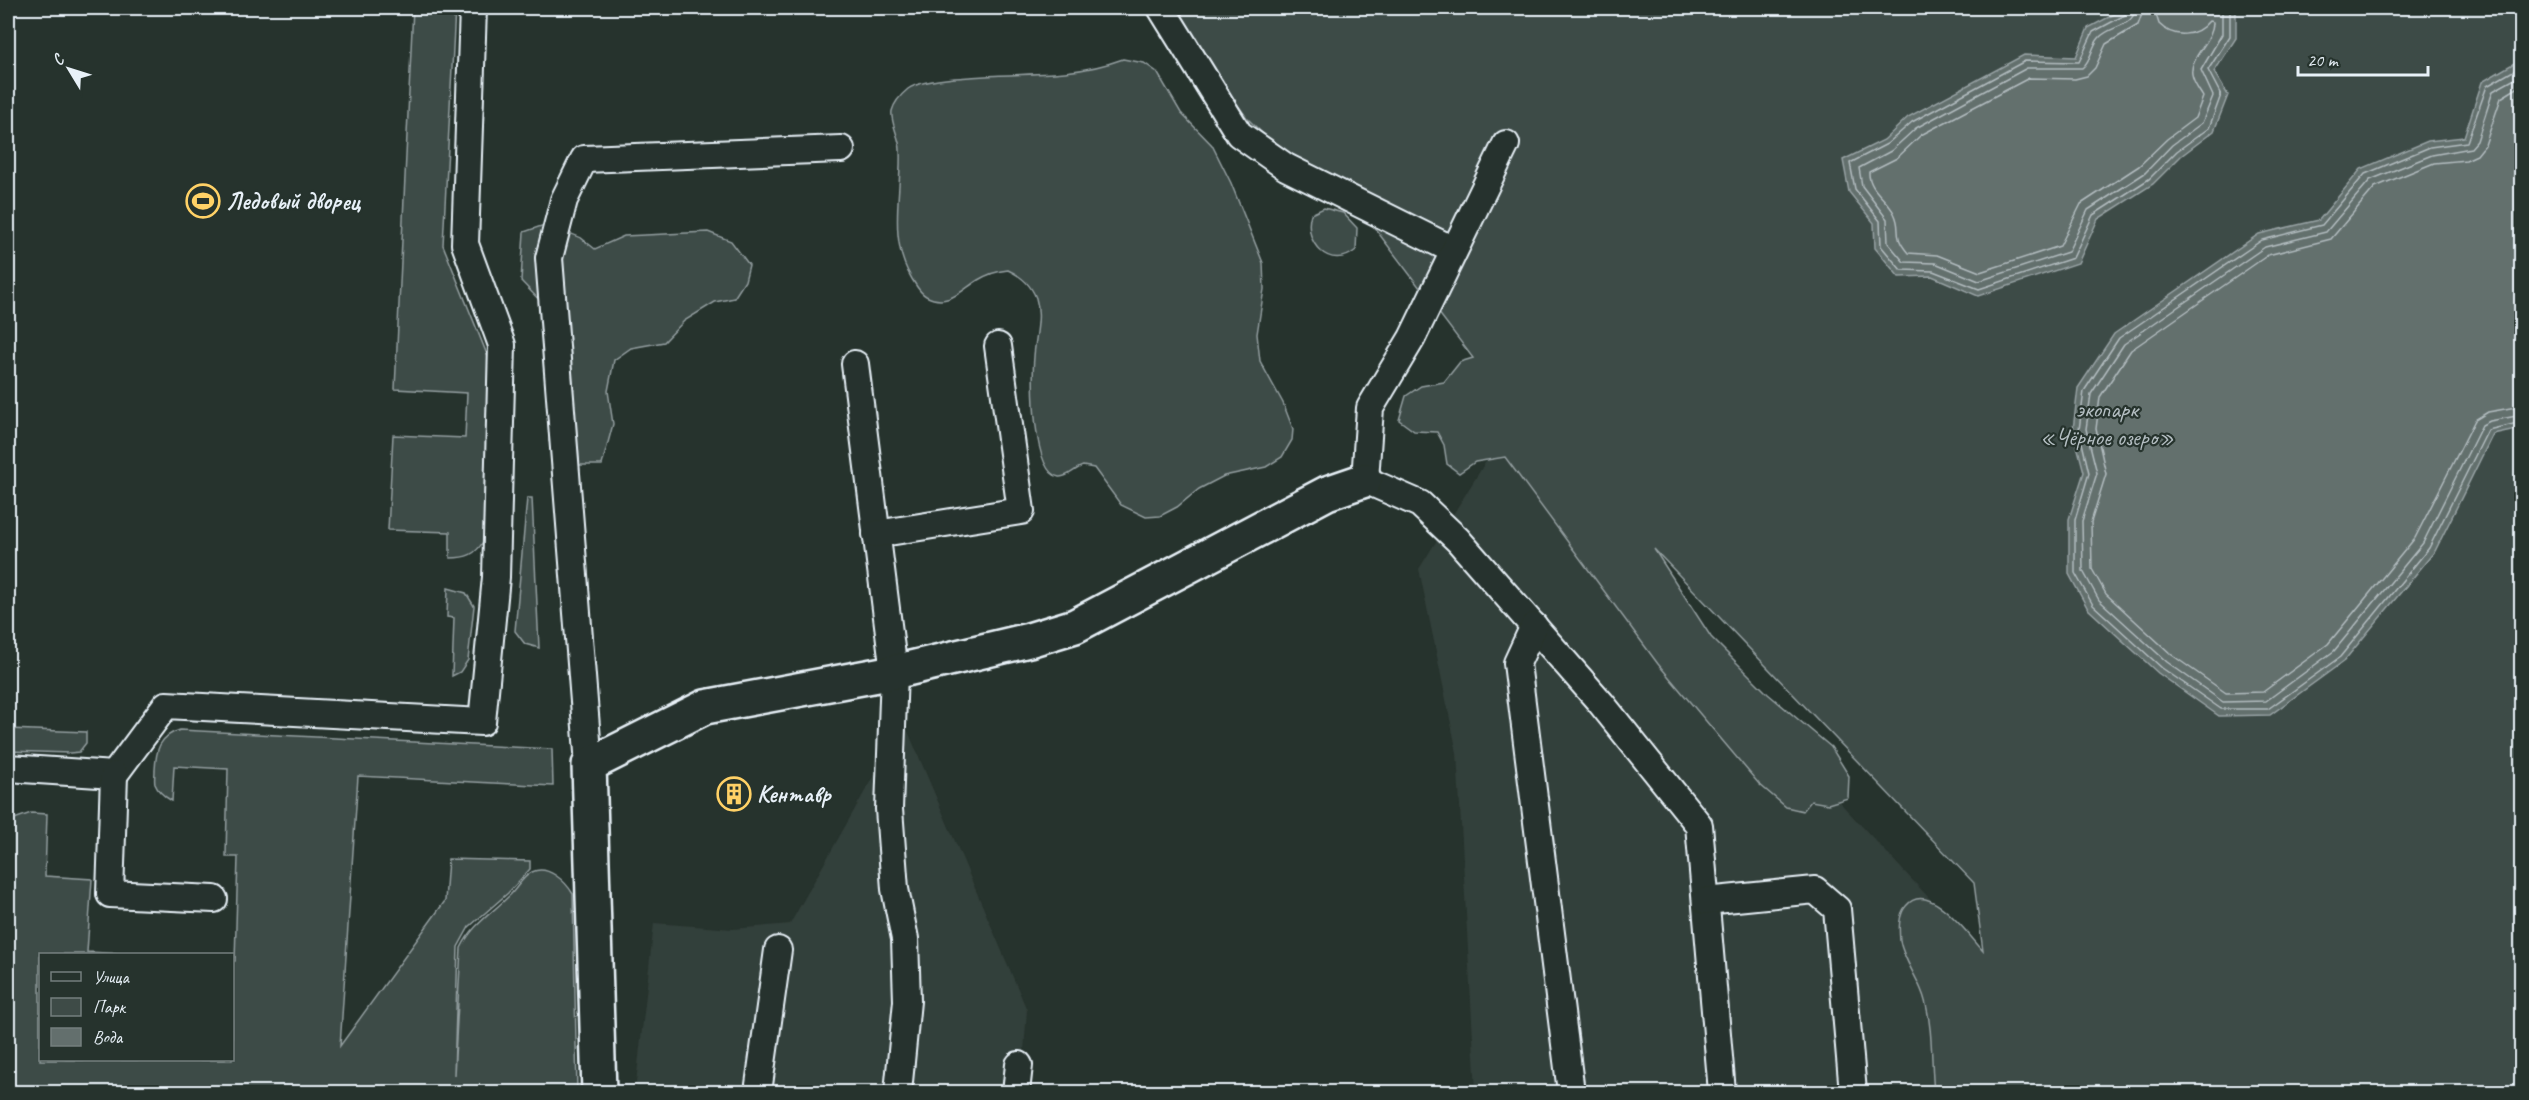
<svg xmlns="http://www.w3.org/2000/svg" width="2529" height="1100" viewBox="0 0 2529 1100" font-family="Caveat,sans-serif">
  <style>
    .built { fill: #333f3a }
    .green { fill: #3e4b47; stroke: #939ea0; stroke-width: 1.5 }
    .water { fill: #636f6d; stroke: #98a3a5; stroke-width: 1.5 }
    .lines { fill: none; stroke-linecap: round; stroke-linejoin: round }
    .shore { stroke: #b3bdc0; stroke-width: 1.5 }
    .lane-casing { stroke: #e8f1f8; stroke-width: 30 }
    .street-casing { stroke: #e8f1f8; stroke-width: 38 }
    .lane { stroke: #26332d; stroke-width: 26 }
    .street { stroke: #26332d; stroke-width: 33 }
    .labels { text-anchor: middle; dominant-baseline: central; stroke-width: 4.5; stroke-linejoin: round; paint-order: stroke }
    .poi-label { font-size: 24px; font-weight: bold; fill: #e8f1f8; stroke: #26332d; text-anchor: start }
    .park-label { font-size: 24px; fill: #b5bfc3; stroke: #26332d }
  </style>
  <rect width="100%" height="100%" fill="#26332d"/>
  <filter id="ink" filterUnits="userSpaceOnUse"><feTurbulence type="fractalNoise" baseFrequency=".0167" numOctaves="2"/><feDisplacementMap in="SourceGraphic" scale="12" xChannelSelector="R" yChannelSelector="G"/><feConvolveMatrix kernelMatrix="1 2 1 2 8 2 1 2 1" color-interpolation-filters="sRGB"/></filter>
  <g filter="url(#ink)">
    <!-- built -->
    <g class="built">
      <polygon points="1500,439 1930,899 1965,1092 1476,1092 1457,753 1419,569"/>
      <polygon points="904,722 1027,1010 1021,1092 635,1092 654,923 733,929 790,924"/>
    </g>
    <!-- green -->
    <g class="green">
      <path d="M413 8H455L443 245 488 357 484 540C476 555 466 558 450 558V532L388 530 393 435 465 438 467 393 395 389Z"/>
      <path d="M1169 8H2521V1092H1934C1931 1063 1933 1029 1925 1001 1920 980 1904 962 1900 941 1899 930 1898 915 1906 906 1929 878 1970 937 1983 951L1974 883 1654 549 1711 637 1768 694 1831 747 1849 776 1848 798 1828 804 1811 801 1803 811 1786 807 1759 784 1658 664 1505 457 1475 462 1459 473 1447 464 1444 445 1437 432 1414 431 1399 420 1406 396 1421 386 1444 382 1460 362 1473 358 1336 177 1292 156 1272 143 1247 118Z"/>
      <path d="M1123 59 1144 63 1157 72 1181 113 1212 145 1231 183 1263 263 1264 289 1257 334 1260 361 1283 403 1293 429 1292 440 1282 457 1266 467 1224 476 1199 489 1177 507 1160 516 1146 517 1121 505 1094 468 1083 466C1075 468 1068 478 1059 477 1032 473 1032 379 1034 357 1035 338 1042 317 1036 298 1031 284 1021 276 1008 270 998 271 988 274 978 280 962 290 948 308 926 296 919 292 916 285 912 279 887 238 902 194 900 150 900 138 890 122 892 111 894 103 902 94 908 89 931 73 1033 76 1065 72 1085 70 1104 66 1123 59Z"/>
      <path d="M1324 208 1343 213 1357 228 1356 250C1330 272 1302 242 1311 214Z"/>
      <polygon points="547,224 581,238 595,249 624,236 708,232 731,241 749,265 745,281 734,298 715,302 684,321 664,342 631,348 614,360 608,391 613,424 602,465 575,465 558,457 549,441 554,405 546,307 521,281 524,232"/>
      <polygon points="527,498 532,498 539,648 525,644 515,631"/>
      <polygon points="448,588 466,593 474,606 468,660 460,672 452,676 454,618 447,617"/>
      <polygon points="8,729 86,732 86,743 79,752 70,753 8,751"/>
      <path d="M180 730 552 749 553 786 358 776 340 1046 445 901 448 859 530 861V869L508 893 469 927 458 947 454 1075 461 948C473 924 491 914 509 896 517 889 522 877 532 872 548 864 566 882 573 894L577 1092H8V832L14 819 31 813 47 814 45 876 92 879 87 952 127 954H40V1060H232V961H235L238 857H226L228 769 174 766 172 801C165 797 158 792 155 784 154 781 155 774 155 770 156 750 159 736 180 730Z"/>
    </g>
    <!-- water -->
    <g class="water">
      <polygon points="2126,8 2161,8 2186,12 2192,8 2236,8 2236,38 2214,72 2228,95 2214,131 2181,156 2153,184 2098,219 2078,263 1978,296 1932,276 1899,277 1875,248 1874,223 1849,192 1843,160 1884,140 1908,117 2024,55 2076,57 2088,28"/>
      <polygon points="2521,59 2521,428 2493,434 2435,551 2344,661 2270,715 2219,716 2158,673 2088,609 2069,574 2069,519 2084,472 2073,430 2078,388 2114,334 2259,234 2319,220 2361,169 2428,141 2464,137 2482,82"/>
    </g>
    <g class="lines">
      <!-- shore -->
      <g class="shore">
        <polyline points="2128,8 2125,15 2093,32 2079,62 2025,61 1912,122 1887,144 1850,163 1855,189 1880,221 1881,246 1901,270 1933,271 1979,289 2073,258 2093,215 2149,179 2177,151 2209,128 2221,95 2208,70 2230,36 2230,8"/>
        <path d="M2135 8C2134 28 2110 25 2099 38 2091 47 2092 60 2082 68H2027L1916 128 1891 151 1859 168 1862 186 1887 219 1888 243 1904 262 1935 263 1979 281 2068 252 2088 210 2145 173 2172 145 2202 123 2213 96 2201 70 2222 34V8"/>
        <path d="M2144 8 2138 25 2106 44 2095 68 2087 76 2075 79 2029 78 1921 135 1897 158 1869 172C1868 189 1887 199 1894 213 1903 231 1891 233 1908 253L1937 255 1980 272 2060 246 2081 204 2139 166 2167 139 2195 118 2203 97C2199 90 2193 83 2192 75 2189 55 2214 42 2213 22L2209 21C2196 37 2174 39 2159 24L2154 8"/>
        <polyline points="2522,66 2487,86 2467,142 2430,147 2365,174 2322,225 2262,240 2119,338 2084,391 2079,430 2089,473 2075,520 2075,573 2093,605 2162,668 2221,709 2268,709 2340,657 2429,548 2488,430 2522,422"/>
        <polyline points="2522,75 2493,91 2477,141 2471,148 2432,155 2370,180 2326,232 2265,247 2124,344 2091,394 2086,429 2097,473 2082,521 2083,571 2099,600 2167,662 2223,702 2266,701 2334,651 2423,543 2482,425 2490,421 2522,415"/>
        <polyline points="2522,85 2501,98 2485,145 2477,155 2466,160 2434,163 2375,187 2331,239 2268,255 2131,350 2100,397 2096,429 2106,474 2091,522 2092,569 2106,594 2172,655 2226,693 2263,692 2328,644 2415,538 2475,420 2488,412 2522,406"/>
      </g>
      <!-- lane casing -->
      <g class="lane-casing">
        <g id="lane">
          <polyline points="1161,8 1239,134 1286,167 1453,250"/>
          <polyline points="1506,144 1412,338 1370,408 1365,480 1420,504 1458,540 1601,703 1699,825 1722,1092"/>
          <polyline points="855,364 894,672 889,809 895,889 905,939 907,1001 898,1092"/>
          <polyline points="876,534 1021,511 998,346"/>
          <polyline points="1534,626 1517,663 1571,1092"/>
          <polyline points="589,765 549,258 564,200 584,159 841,149"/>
          <polyline points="8,768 114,775 166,705 482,722 496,577 502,345 465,244 473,8"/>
          <polyline points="114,775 110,894 214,899"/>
          <polyline points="1706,901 1815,890 1837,909 1853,1092"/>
          <polyline points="758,1092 778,950"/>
          <polyline points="1016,1092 1019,1065"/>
        </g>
      </g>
      <!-- street casing -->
      <g class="street-casing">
        <polyline id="street" points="599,1092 589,765 705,707 894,672 1029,640 1075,626 1327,493 1365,480"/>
      </g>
      <!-- lane -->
      <use href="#lane" class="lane"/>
      <!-- street -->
      <use href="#street" class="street"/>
    </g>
  </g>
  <!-- icons -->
  <defs>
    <g id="stadium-ring" transform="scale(1.725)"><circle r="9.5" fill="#26332d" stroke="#ffd166" stroke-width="1.5"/><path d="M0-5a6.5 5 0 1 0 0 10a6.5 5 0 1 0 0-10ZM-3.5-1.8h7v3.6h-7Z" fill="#ffd166"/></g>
    <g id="building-ring" transform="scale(1.725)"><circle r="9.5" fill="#26332d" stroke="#ffd166" stroke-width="1.5"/><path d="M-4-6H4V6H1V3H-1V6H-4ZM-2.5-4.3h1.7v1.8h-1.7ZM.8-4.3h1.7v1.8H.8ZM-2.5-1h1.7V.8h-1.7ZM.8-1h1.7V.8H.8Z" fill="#ffd166"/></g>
  </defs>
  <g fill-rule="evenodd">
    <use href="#stadium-ring" x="203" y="201"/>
    <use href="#building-ring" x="734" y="794"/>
  </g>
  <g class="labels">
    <!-- poi labels -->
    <g class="poi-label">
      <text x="226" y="201">Ледовый дворец</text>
      <text x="757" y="794">Кентавр</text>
    </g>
    <!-- park labels -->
    <g class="park-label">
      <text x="2107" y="409">экопарк<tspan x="2107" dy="28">«Чёрное озеро»</tspan></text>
    </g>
  </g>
  <!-- margin -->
  <rect width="2529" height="1100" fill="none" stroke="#26332d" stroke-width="30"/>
  <rect x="15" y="15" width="2499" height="1070" fill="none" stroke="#e8f1f8" stroke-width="2" filter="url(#ink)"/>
  <!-- legend -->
  <rect x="39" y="953" width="195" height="108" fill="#26332d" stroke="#747f7e" stroke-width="1.5"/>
  <rect x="51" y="972" width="30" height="9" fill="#26332d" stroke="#747f7e" stroke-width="1.5"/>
  <text x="93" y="983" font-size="18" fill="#e8f1f8">Улица</text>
  <rect x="51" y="998" width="30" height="18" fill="#3e4b47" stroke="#747f7e" stroke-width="1.5"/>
  <text x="93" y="1013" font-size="18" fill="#e8f1f8">Парк</text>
  <rect x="51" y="1028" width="30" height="18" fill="#636f6d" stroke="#747f7e" stroke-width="1.5"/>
  <text x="93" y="1043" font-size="18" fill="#e8f1f8">Вода</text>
  <!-- north arrow -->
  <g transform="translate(69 69) rotate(308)" stroke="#26332d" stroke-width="4.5" paint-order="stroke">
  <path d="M0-4.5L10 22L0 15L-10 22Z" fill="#e8f1f8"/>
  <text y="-9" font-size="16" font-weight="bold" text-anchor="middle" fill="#e8f1f8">С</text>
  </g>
  <!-- scale -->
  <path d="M2298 66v9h130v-9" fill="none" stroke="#e8f1f8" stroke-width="3"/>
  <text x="2307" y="66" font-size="18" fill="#e8f1f8" stroke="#26332d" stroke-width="4.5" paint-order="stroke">20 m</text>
</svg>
